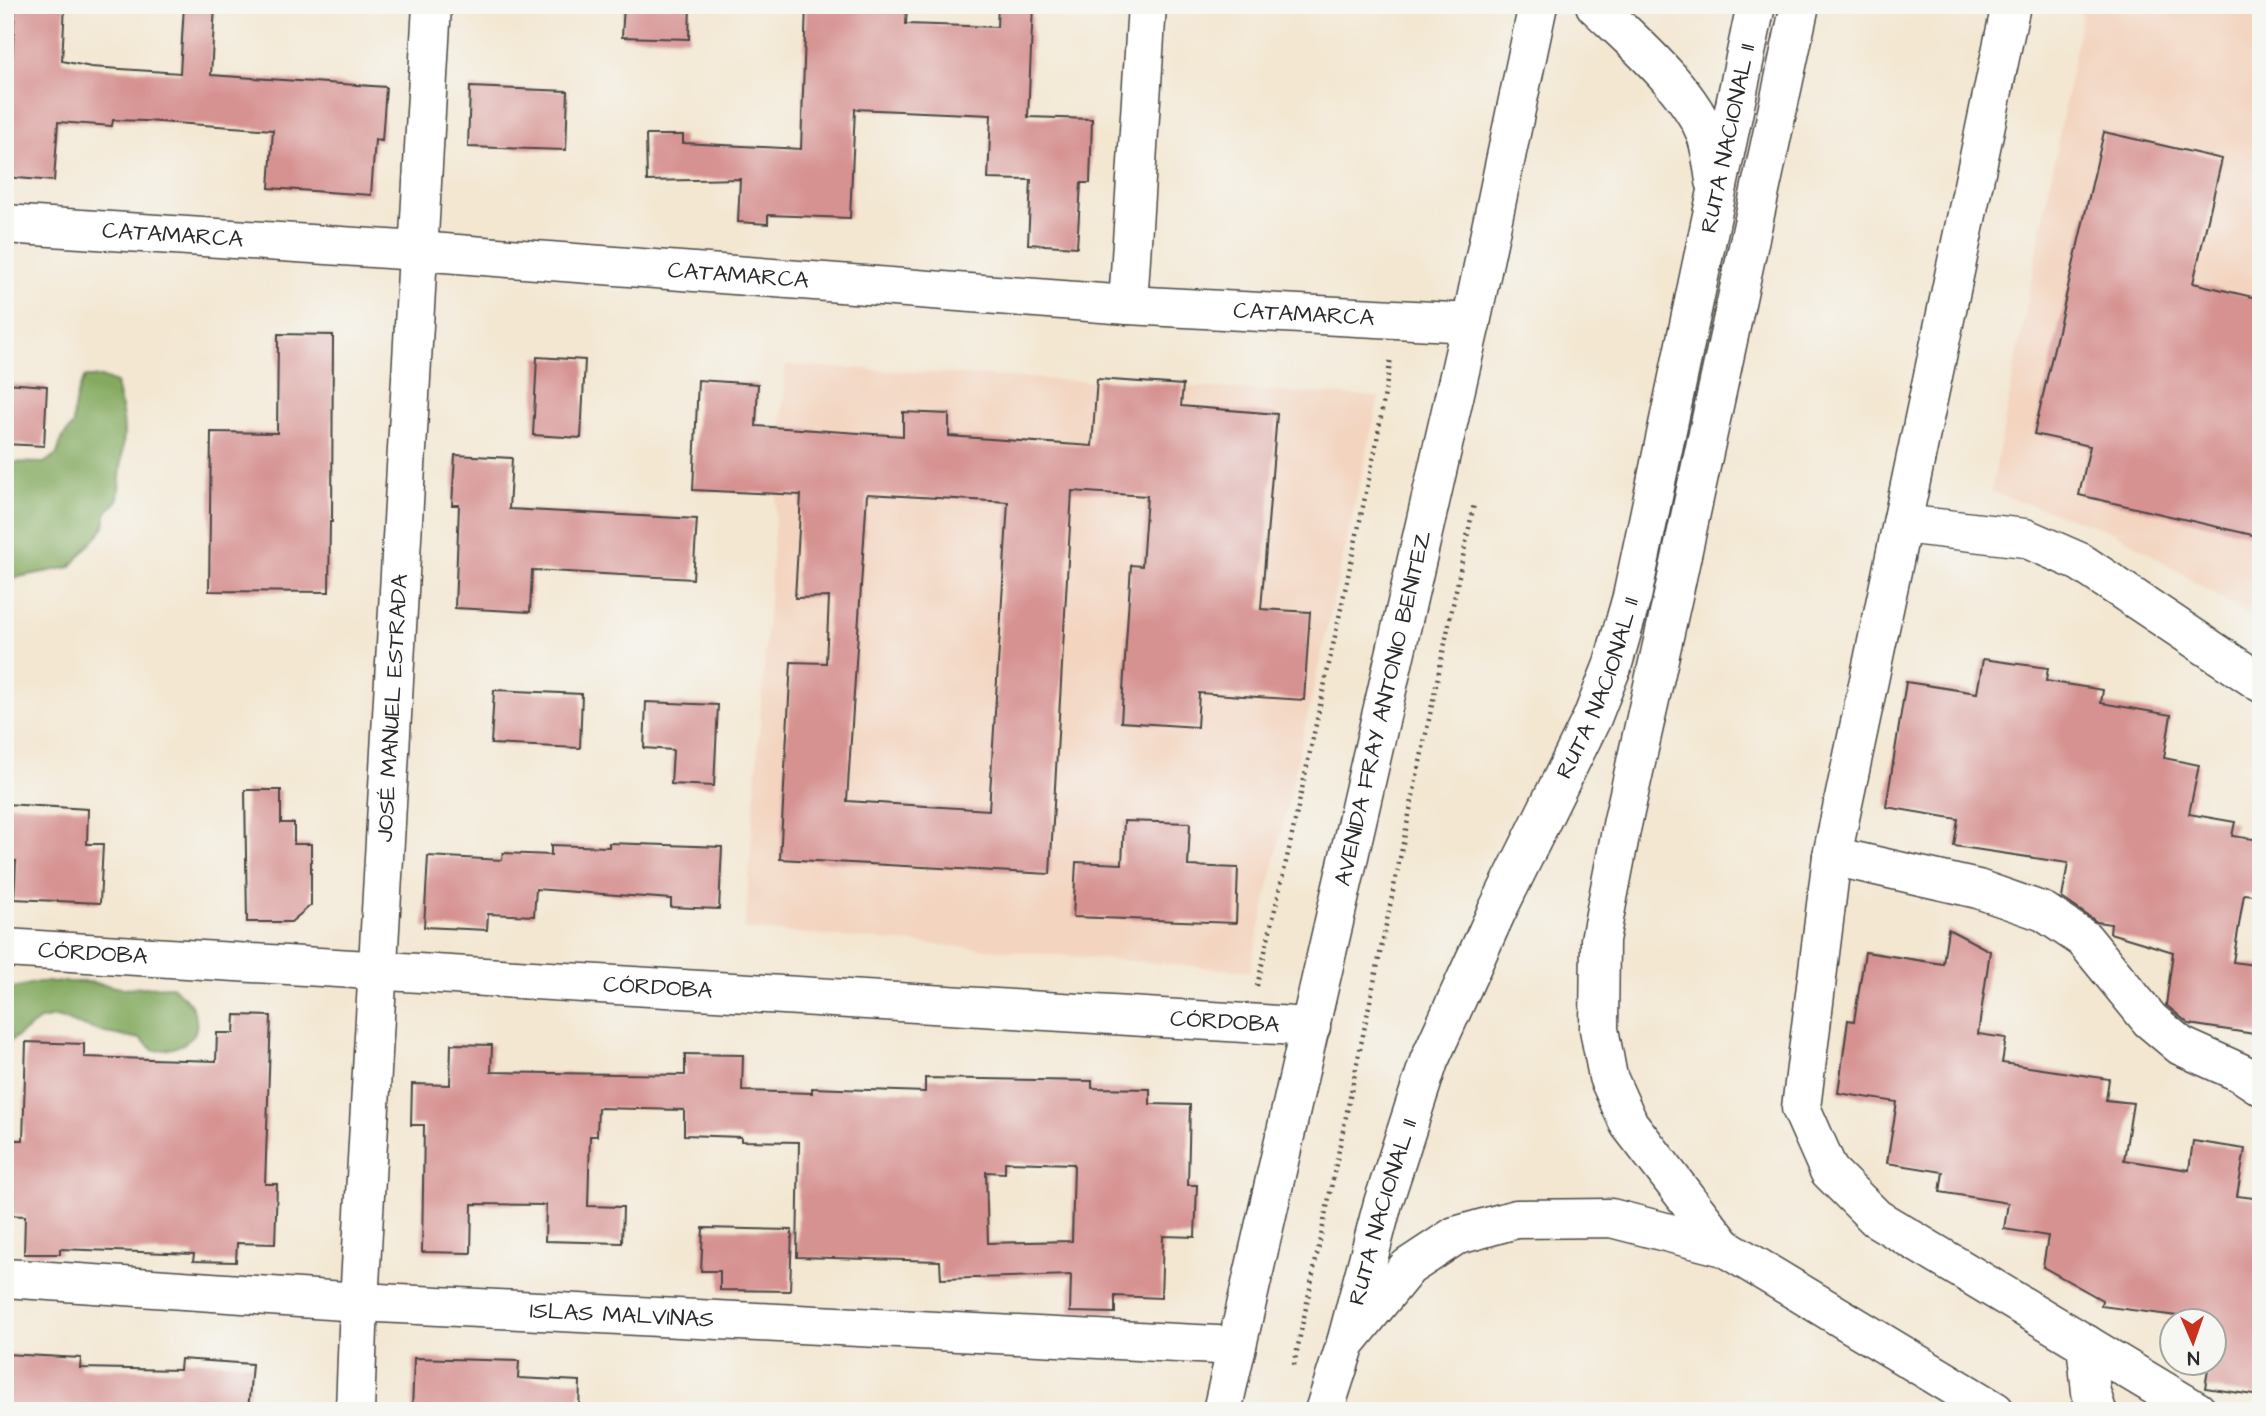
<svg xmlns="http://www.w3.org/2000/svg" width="2266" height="1416" viewBox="0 0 2266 1416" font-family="'Architects Daughter',sans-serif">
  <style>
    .built { fill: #f3d4bf }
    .forest { fill: #84aa60; stroke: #586a46; stroke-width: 2 }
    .building { fill: #d69291; fill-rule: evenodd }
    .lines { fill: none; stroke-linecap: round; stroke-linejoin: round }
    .minor-casing { stroke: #494744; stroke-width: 41 }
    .highway-casing { stroke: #494744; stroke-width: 41 }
    .path { stroke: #494744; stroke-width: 4.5; stroke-dasharray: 2 5; stroke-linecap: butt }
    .minor { stroke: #fff; stroke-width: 38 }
    .highway { stroke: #fff; stroke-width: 38 }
    .labels { text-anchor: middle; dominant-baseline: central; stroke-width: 7; stroke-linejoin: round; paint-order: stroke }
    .street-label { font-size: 23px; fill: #2b2b2b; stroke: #f6f6f2 }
  </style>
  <rect width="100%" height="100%" fill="#f6f6f2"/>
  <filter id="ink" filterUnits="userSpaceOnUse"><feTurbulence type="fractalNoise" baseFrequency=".0143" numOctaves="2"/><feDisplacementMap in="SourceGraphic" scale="14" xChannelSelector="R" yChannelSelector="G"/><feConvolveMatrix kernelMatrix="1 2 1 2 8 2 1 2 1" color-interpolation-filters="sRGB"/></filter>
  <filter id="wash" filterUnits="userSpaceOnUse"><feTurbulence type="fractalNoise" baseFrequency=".00686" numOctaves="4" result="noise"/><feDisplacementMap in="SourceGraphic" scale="28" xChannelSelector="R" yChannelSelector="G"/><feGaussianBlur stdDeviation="1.57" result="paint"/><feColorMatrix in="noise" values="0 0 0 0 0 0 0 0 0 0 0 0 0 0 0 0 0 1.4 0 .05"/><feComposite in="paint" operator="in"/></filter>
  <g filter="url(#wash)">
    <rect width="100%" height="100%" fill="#f3e7d2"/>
    <!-- built -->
    <g class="built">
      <polygon points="2084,5 2261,5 2261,623 2115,532 1991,492"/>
      <polygon points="786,365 1379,397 1250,971 745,929"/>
    </g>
    <!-- forest -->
    <g class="forest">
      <path d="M85 377H101L116 383 123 418 124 434 118 500 107 512 103 529 70 567 18 577 5 582V462L44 463 57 454 62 438 73 425C73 407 76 394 85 377Z"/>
      <path d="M39 982H89L122 988 172 986C179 993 191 1001 194 1012 205 1041 176 1050 154 1051L141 1039 105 1033 56 1017 40 1020 5 1045V990Z"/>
    </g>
    <g id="blocks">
      <!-- building -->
      <g class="building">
        <polygon points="15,5 65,5 62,61 91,67 180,73 184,5 215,5 211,75 386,87 382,141 375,140 371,195 269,188 273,130 146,121 113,120 112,126 58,122 54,181 5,177 5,60 12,61"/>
        <polygon points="624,5 690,5 689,39 622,37"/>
        <polygon points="806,5 907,5 906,24 997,27 998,5 1033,5 1028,117 1092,119 1090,183 1081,183 1077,247 1028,244 1031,180 988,179 991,115 855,109 850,218 768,215 768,224 738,222 740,179 647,181 646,135 683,135 683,143 801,149"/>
        <polygon points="470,87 568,91 566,150 468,147"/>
        <polygon points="2104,132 2222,159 2193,283 2261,299 2261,537 2079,495 2090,446 2034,434"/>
        <polygon points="278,334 333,335 332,522 330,522 329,592 209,591 211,432 277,433"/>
        <polygon points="537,357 585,360 581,438 533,435"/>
        <path d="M1097 379 1183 385 1181 406 1277 414 1261 609 1310 612 1304 700 1199 693 1197 727 1121 722 1131 565 1142 566 1147 496 1072 491 1050 874 780 859 791 662 826 663 829 597 795 598 801 495 693 490 698 380 758 384 756 426 903 436V412L949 414V436L1092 446ZM867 494 1008 502 989 810 847 801Z"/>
        <polygon points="5,383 47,386 44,446 5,444"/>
        <polygon points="455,455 512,458 509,509 697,519 693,579 532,570 530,612 455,608 459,505 452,505"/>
        <polygon points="1983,659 2048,668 2046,681 2103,690 2101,703 2171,715 2164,758 2199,765 2189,814 2235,822 2232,836 2261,840 2261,896 2244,894 2233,962 2261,966 2261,1035 2189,1024 2166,1005 2173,952 2110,933 2111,924 2097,922 2062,898 2068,863 1954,846 1958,819 1886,807 1906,682 1977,693"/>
        <polygon points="494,690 582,694 580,748 491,744"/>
        <polygon points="646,702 718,705 714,786 671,784 673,750 644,748"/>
        <polygon points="245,790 281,790 281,823 294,823 294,844 311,844 311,905 291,922 247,922"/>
        <polygon points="5,804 88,809 87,844 103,844 100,903 14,899 16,861 5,860"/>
        <polygon points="1124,821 1190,823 1188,866 1238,868 1236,923 1073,917 1076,862 1122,864"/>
        <polygon points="609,843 722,847 719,909 671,907 671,899 536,889 534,916 488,914 487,930 424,927 428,856 502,860 503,853 551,855 551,845 609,847"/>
        <polygon points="1948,929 1990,951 1978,1034 2006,1038 2002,1063 2109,1079 2106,1100 2133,1103 2124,1160 2189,1170 2193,1141 2245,1149 2237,1196 2261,1199 2261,1396 2205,1388 2209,1363 2214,1363 2214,1321 2101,1306 2102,1300 2043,1267 2048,1236 2004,1229 2008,1203 1940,1192 1943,1172 1887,1163 1897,1102 1838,1093 1848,1020 1854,1021 1865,952 1943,964"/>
        <polygon points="235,1015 271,1016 265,1184 277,1184 275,1244 237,1243 236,1262 193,1261 194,1254 60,1249 60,1254 24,1254 25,1216 5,1215 5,1140 23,1140 26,1042 84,1044 84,1057 216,1061 217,1033 234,1033"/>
        <path d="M451 1044 492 1045 491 1072 685 1075V1054L743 1055 742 1091 812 1093V1088L925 1092V1078L1092 1081V1088L1150 1089V1104L1190 1105 1188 1185H1197L1195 1237 1163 1236 1161 1298 1115 1296V1313L1070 1312 1071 1275 941 1279 940 1261 797 1257 799 1142 741 1141V1137L684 1135V1110L598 1108 597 1136H590L588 1206 623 1207 622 1243 545 1241 546 1205 472 1204 471 1253 422 1252 424 1125H411L412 1084 450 1085ZM1005 1162 1074 1164 1072 1241 988 1243 986 1172 1005 1173Z"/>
        <polygon points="703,1228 792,1230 790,1291 720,1290 720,1271 701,1271"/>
        <polygon points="5,1354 81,1358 80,1368 180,1370 181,1359 252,1364 248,1411 5,1411"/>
        <polygon points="414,1358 519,1361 518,1378 580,1381 579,1411 412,1411"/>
      </g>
    </g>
  </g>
  <g filter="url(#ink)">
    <use href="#blocks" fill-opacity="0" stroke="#494744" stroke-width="2"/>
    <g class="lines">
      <!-- minor casing -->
      <g class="minor-casing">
        <g id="minor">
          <polyline points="2011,5 1832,856 1801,1108 1829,1171 1876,1218 2197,1411"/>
          <path id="s1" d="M5 224 418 251 1128 305 1471 323"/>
          <polyline points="1128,305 1147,5"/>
          <polyline points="1902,524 2025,538 2080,562 2261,683"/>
          <polyline points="1832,856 1978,889 2044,912 2084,939 2150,1020 2181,1046 2241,1073 2261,1086"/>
          <path id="s2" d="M5 948 1311 1027"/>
          <path id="s3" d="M5 1278 359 1302 1237 1346"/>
          <path id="s4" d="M355 1411 359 1302 432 5"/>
          <path id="s5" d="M1222 1411 1471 323 1538 5"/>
        </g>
      </g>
      <!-- highway casing -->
      <g class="highway-casing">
        <g id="highway">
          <path d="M1595 5C1629 38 1693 92 1707 138 1711 151 1713 167 1715 181"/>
          <polyline points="1724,1247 1629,1124 1608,1077 1599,1029 1600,940 1622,825 1675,587 1800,5"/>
          <path id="s6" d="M1346 1343 1383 1203 1429 1061 1496 913 1592 718 1612 667 1632 597 1756 5"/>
          <polyline points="2086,1344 2091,1392 2097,1411"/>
          <polyline points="1324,1411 1346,1343 1408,1267 1455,1236 1516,1219 1611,1218 1724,1247 1995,1411"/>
        </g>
      </g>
      <!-- path -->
      <g class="path">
        <polyline points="1257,986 1289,849 1375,451 1391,358"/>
        <polyline points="1294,1365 1474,504"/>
      </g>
      <!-- minor -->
      <use href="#minor" class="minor"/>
      <!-- highway -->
      <use href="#highway" class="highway"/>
    </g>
  </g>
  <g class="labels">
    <!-- street labels -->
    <g class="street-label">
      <text stroke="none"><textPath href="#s6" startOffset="1270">RUTA NACIONAL 11</textPath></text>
      <text stroke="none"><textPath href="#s1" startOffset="168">CATAMARCA</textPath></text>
      <text stroke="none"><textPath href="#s1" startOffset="735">CATAMARCA</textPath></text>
      <text stroke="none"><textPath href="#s1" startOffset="1302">CATAMARCA</textPath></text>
      <text stroke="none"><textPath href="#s6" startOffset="704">RUTA NACIONAL 11</textPath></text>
      <text stroke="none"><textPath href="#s4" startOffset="704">JOSÉ MANUEL ESTRADA</textPath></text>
      <text stroke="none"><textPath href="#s5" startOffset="721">AVENIDA FRAY ANTONIO BENITEZ</textPath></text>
      <text stroke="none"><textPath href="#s2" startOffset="88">CÓRDOBA</textPath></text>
      <text stroke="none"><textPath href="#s2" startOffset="654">CÓRDOBA</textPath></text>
      <text stroke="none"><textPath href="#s2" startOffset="1222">CÓRDOBA</textPath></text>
      <text stroke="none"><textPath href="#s6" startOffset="136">RUTA NACIONAL 11</textPath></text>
      <text stroke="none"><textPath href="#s3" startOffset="618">ISLAS MALVINAS</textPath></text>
    </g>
  </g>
  <!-- margin -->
  <rect width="2266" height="1416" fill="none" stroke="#f6f6f2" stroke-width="28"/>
  <!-- north arrow -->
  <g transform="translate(2193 1342) rotate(178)"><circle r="33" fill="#f6f6f2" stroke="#a5a5a2" stroke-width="2"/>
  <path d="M0-5L12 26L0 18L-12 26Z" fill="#c8321e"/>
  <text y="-10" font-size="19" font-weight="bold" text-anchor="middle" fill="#2b2b2b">N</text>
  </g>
</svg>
